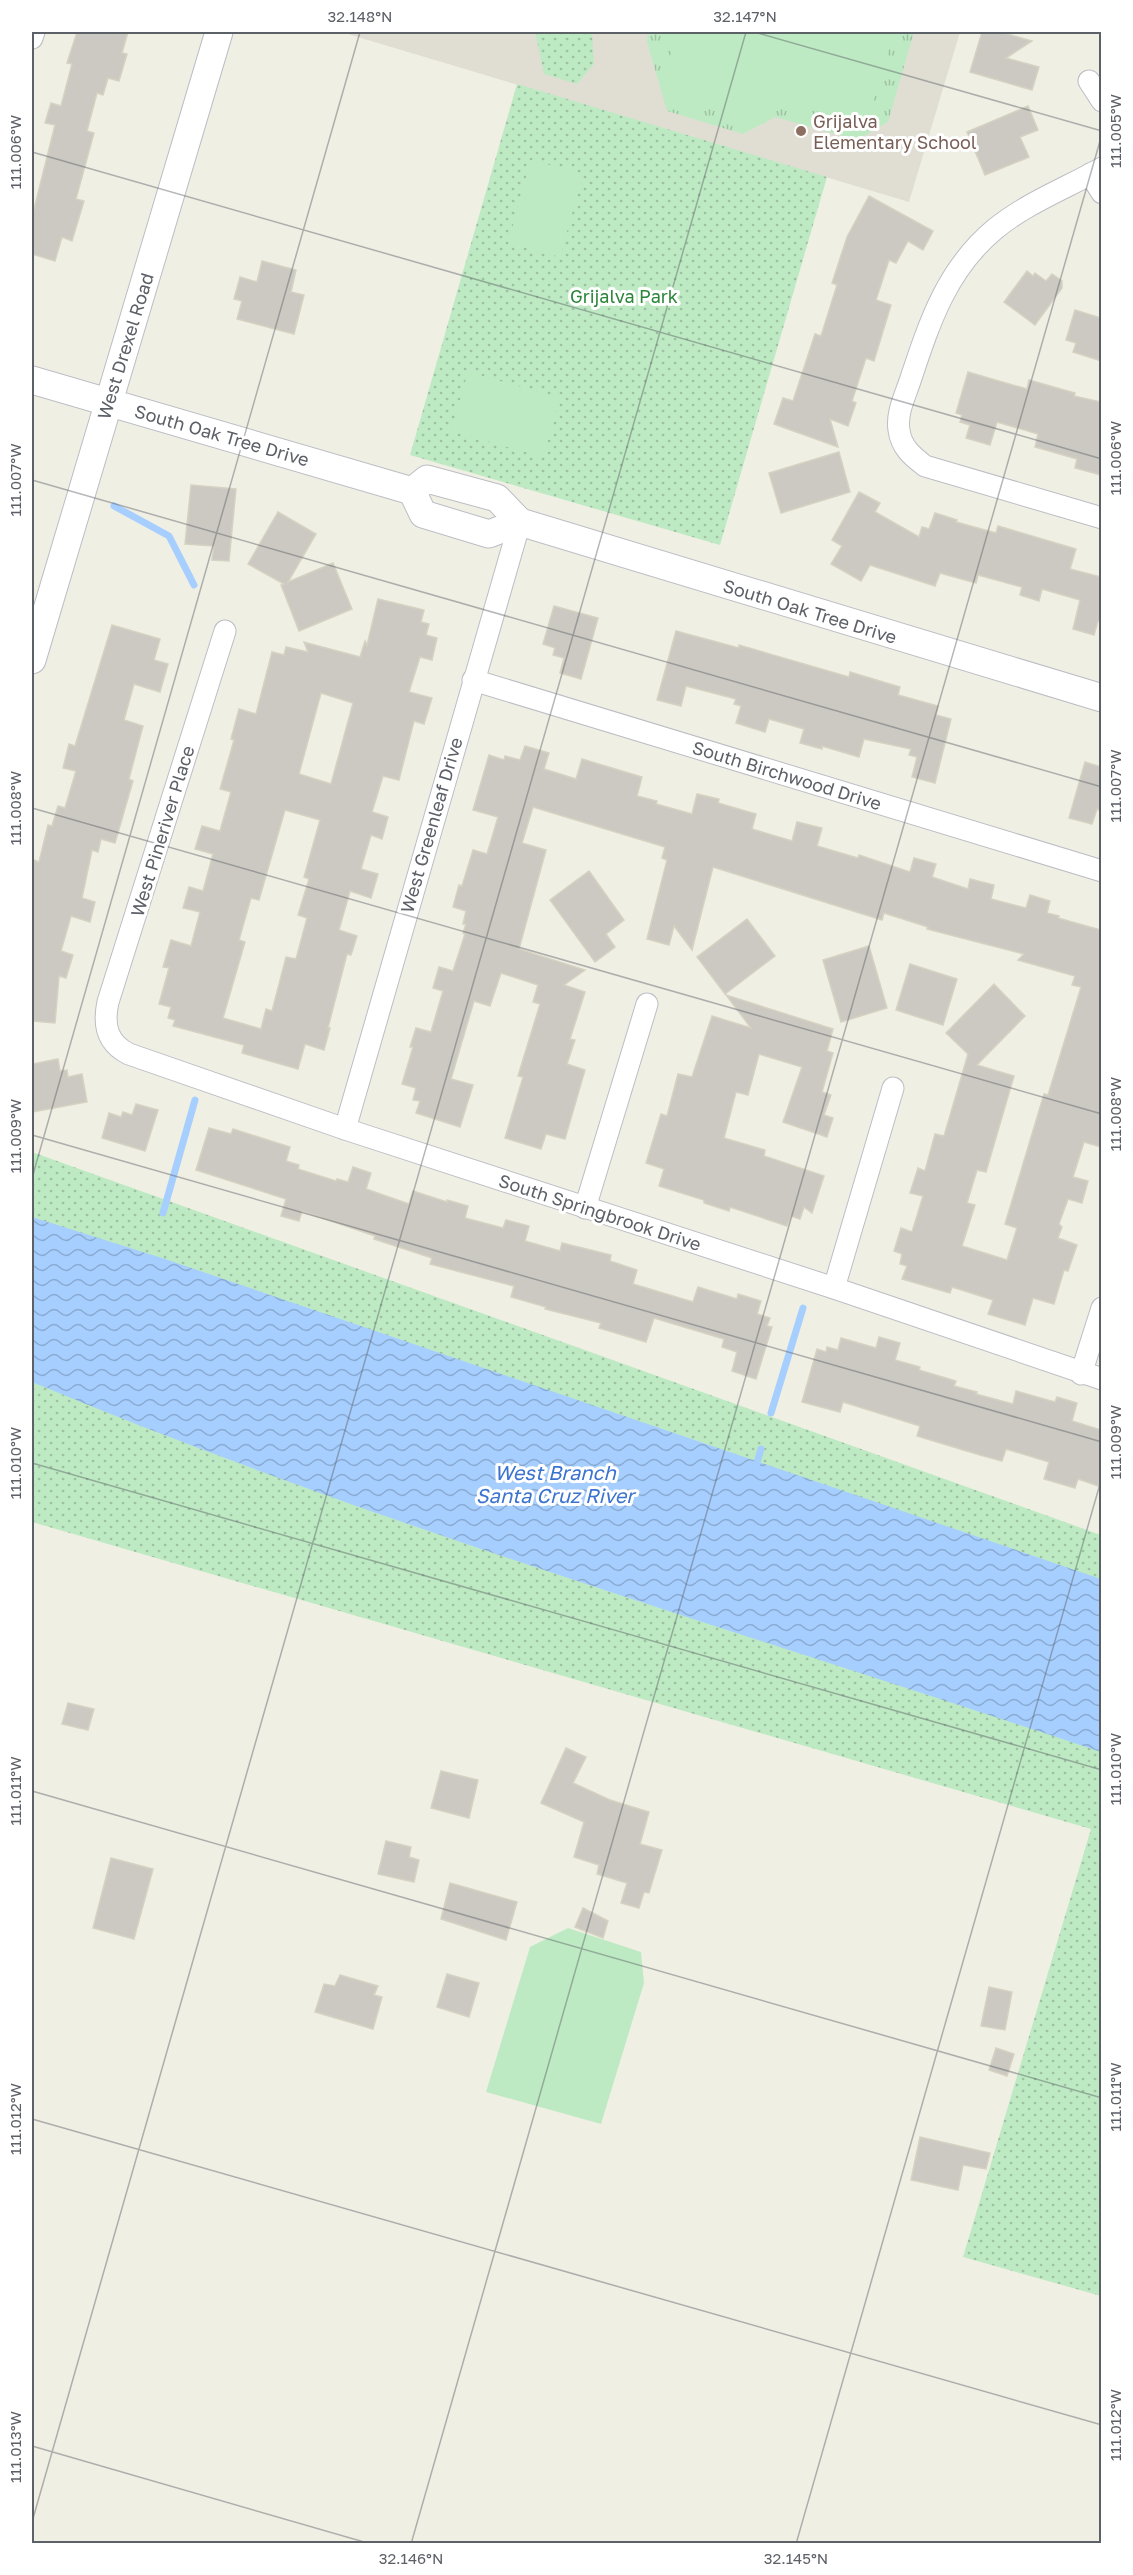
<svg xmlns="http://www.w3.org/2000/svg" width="1133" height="2575" viewBox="0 0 1133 2575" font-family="'Golos Text',sans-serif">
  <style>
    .education { fill: #e0ded3 }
    .grass { fill: url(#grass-tufts) }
    .park { fill: url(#park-dots) }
    .garden { fill: #beeac3 }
    .water { fill: url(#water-waves) }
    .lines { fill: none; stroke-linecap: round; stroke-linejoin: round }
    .stream { stroke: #a6ceff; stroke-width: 7 }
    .building { fill: #cbc9c1; stroke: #d6d2c2; stroke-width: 1.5; fill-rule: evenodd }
    .minor-casing { stroke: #bcbec5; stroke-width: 23 }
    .tertiary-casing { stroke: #bcbec5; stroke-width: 29 }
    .minor { stroke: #fff; stroke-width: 21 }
    .tertiary { stroke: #fff; stroke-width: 27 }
    .ticks { fill: none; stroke: #5c6067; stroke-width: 1.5; stroke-opacity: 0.45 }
    .education-dot { fill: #8d6e63; stroke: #fff; stroke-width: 2 }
    .labels { text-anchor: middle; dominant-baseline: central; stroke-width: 6; stroke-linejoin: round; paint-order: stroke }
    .education-label { font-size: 18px; fill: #785e54; stroke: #fff; text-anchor: start }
    .park-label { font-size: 18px; fill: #2c863a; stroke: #fff }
    .street-label { font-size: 18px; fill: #5c6067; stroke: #fff }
    .water-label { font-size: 20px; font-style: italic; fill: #3a73d0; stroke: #fff }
    .neatline { fill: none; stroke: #5c6067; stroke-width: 2 }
    .ticks-label { font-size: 15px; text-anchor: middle; fill: #5c6067 }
  </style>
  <defs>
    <pattern id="grass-tufts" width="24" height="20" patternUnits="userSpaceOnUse" patternTransform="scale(1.5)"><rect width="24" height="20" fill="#beeac3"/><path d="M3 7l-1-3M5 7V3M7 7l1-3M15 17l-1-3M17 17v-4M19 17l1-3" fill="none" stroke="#9ec1a2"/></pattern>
    <pattern id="park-dots" width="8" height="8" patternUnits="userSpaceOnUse" patternTransform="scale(1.5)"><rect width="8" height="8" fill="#beeac3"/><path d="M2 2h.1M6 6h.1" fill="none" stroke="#9ec1a2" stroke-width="1.8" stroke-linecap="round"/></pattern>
    <pattern id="water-waves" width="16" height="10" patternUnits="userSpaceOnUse" patternTransform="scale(1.5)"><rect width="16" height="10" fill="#a6ceff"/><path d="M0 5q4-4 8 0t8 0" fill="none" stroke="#8aabd2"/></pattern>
  </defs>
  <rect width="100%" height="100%" fill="#f0efe4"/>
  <!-- education -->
  <polygon class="education" points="341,32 960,32 909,202"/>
  <!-- grass -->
  <polygon class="grass" points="648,32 914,32 888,122 857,140 775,117 743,134 667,111 647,42"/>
  <!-- park -->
  <g class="park">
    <polygon points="535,32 592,32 594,64 577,84 544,74"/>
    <polygon points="517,84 827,177 720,545 410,455"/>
    <polygon points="32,1152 1101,1535 1101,2296 963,2257 1091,1829 32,1522"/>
  </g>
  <!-- garden -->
  <g class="garden">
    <polygon points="678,32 894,32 866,126 775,99 765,124 676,99 662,80"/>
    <polygon points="531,160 583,174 560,257 508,243"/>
    <polygon points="468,372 560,398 543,457 451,431"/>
    <polygon points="568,1928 641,1952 644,1983 601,2124 486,2092 530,1947"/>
  </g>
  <!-- water -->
  <path class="water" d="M32 1217 165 1259 1101 1579V1752C744 1632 380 1527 32 1382Z"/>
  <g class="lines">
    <!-- stream -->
    <g class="stream">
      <polyline points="114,506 169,536 194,585"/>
      <polyline points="163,1213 195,1100"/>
      <polyline points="771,1413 803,1308"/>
      <polyline points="755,1469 761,1449"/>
    </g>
  </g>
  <!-- building -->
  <g class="building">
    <polygon points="77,32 128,32 122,53 127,54 119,81 108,78 103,95 97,93 87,131 94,133 76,199 84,201 72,241 62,237 55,261 32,254 32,217 55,125 45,123 51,103 61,106 72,64 67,63"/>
    <polygon points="982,32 1000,32 1032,41 1006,58 1039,67 1032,90 970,72"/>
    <polygon points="1028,106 1038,130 1020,137 1029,157 985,175 967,132"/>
    <polygon points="869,196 933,231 923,250 908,241 896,263 889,260 876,300 891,305 874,361 866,358 852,401 856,403 848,426 830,419 838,447 774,424 783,398 793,401 815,334 821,336 837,285 832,283 847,237"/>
    <polygon points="262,261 296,270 291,292 304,295 294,334 237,319 242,301 234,299 240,277 257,282"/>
    <polygon points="1027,271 1033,276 1035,273 1046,281 1052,274 1062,281 1062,288 1035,325 1004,302"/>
    <polygon points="1075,310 1101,318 1101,361 1073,352 1076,343 1066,340"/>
    <polygon points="968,372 1027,389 1029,380 1075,393 1074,396 1101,402 1101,475 1075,468 1077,459 1035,447 1038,434 997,422 990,445 966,438 970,425 960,422 962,415 956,413"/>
    <polygon points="839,452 850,492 781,513 769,473"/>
    <polygon points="191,485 236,489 229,561 212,560 214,546 185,544"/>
    <polygon points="859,492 880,503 875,512 919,537 922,527 929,529 935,513 957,520 956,522 996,533 998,526 1076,549 1070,569 1101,577 1101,622 1098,621 1094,635 1073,629 1080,600 1042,589 1039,601 1020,595 1022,587 978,575 976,583 940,573 935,586 870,565 861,581 831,564 842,546 832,540"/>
    <polygon points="278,512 316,534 288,582 333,563 352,609 299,631 281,585 284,584 248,564"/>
    <path d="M378 599 424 610 421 622 429 624 426 635 437 638 432 660 420 657 409 692 432 698 424 724 414 721 399 780 383 776 372 812 388 817 382 839 371 835 361 869 378 874 371 898 350 891 339 930 357 936 351 955 347 954 328 1028H330L324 1050 305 1044 298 1069 242 1053 244 1045 173 1026 175 1020 168 1018 171 1007 159 1004 169 968 163 967 171 940 191 946 200 912 183 908 189 887 203 891 213 854 195 849 202 826 220 831 231 792 220 789 234 740 231 739 239 709 256 714 272 652 284 655 286 647 308 652 304 642 360 657 365 641 367 645ZM321 693 353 703 331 784 299 774ZM285 810 320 820 304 877 309 879 298 915 307 918 296 959 286 957 272 1011 266 1009 261 1029 223 1018 245 942 239 940 251 898 259 900Z"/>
    <polygon points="554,606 598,618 581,679 560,673 564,658 553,655 555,648 543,644"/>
    <polygon points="112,625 160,639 154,660 168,664 160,692 134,684 124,720 143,726 129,779 133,781 126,805 115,843 101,839 98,852 92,850 82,898 95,902 90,922 71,916 61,951 73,955 66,978 59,976 55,1023 32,1021 32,871 34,860 39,862 48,825 52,826 58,806 65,808 76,771 63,768 69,744 75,746"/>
    <polygon points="676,631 739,648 739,645 849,677 850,672 900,687 898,695 938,706 936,715 951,719 935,783 912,777 917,757 909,755 911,749 864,739 859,757 822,746 822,749 800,743 804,729 769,719 765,732 736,723 741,706 734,704 736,699 686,686 681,706 657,700"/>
    <polygon points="525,746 549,753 544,769 576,779 582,759 642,777 637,796 657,801 656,804 692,814 697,794 719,799 718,803 756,814 752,829 792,841 797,822 822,828 817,846 858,858 859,855 910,872 914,858 936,864 932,877 968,889 970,879 994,885 991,899 1026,908 1030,895 1050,901 1047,913 1059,916 1058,918 1101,930 1101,1147 1084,1142 1073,1177 1088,1181 1082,1203 1068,1199 1059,1224 1062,1227 1058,1238 1077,1245 1068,1271 1064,1270 1054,1304 1033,1298 1025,1325 988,1314 993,1300 952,1287 950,1293 902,1279 907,1266 900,1264 902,1254 894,1251 901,1228 912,1232 923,1196 910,1193 918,1168 925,1171 935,1134 944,1136 968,1054 946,1033 994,984 1025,1016 977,1065 1014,1076 986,1172 977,1170 967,1203 975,1205 962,1246 1007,1260 1017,1228 1005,1224 1044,1094 1048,1095 1081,987 1072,985 1075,976 1018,960 1024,954 927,929 928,927 884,913 882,920 713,867 692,950 674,926 669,945 647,939 667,860 662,858 665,847 533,807 522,843 546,850 519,949 585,970 564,985 585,992 570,1039 575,1040 567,1064 585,1070 565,1139 546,1134 541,1149 505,1138 523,1077 518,1076 540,1004 533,1002 538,985 501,973 490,1006 474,1001 451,1079 473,1085 460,1127 416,1113 420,1101 413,1100 416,1088 402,1084 413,1047 410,1047 416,1028 431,1032 443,991 433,988 439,967 453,971 465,934 463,933 466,924 463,924 466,911 453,907 459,885 462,886 473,850 487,854 498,817 473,810 489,755 504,760 505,756 520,760"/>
    <polygon points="1085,762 1101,767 1101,811 1097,809 1092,824 1069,818"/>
    <polygon points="589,871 624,920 606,934 615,947 595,962 550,900"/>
    <polygon points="747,919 775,956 725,994 697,957"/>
    <polygon points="869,946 887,1008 841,1022 823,960"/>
    <polygon points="910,964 957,979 943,1025 896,1010"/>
    <polygon points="726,995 833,1029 827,1051 833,1053 822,1092 831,1095 824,1115 833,1118 827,1137 783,1122 802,1067 759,1054 748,1095 736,1092 724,1138 765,1150 764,1156 824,1176 812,1213 804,1207 800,1219 791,1216 787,1226 730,1207 729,1211 704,1203 704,1200 659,1186 664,1169 646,1163 661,1114 667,1116 678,1074 692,1077 712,1016 751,1028"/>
    <polygon points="58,1059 60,1071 67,1070 68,1077 82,1074 87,1102 32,1112 32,1064"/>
    <polygon points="136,1104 158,1110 145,1151 102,1138 109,1113 121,1117 123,1112 132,1115"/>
    <polygon points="209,1128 231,1134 233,1129 290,1147 286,1161 299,1165 298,1169 336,1181 337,1179 348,1182 353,1167 371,1173 366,1189 409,1204 413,1191 447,1202 447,1200 468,1206 465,1218 503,1228 506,1220 529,1226 525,1241 560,1251 562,1243 611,1255 610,1261 637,1270 633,1284 693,1302 698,1287 737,1299 738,1294 761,1301 757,1314 770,1318 767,1326 772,1327 756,1379 732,1371 737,1352 722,1347 724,1339 654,1318 646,1342 599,1328 601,1323 545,1309 546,1307 511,1297 514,1286 430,1264 432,1258 374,1239 375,1236 302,1211 299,1221 281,1216 286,1199 196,1170"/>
    <polygon points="879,1337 900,1343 895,1360 920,1367 919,1370 956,1381 954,1386 977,1392 976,1394 1013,1404 1016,1391 1055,1402 1057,1397 1077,1403 1072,1421 1101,1430 1101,1487 1078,1479 1075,1488 1044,1479 1049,1462 1006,1449 1002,1461 980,1455 917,1436 920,1426 843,1402 840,1412 802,1402 817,1349 826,1352 827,1347 838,1350 841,1338 876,1348"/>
    <polygon points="68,1703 94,1709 88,1730 62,1724"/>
    <polygon points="566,1748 586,1757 573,1783 610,1800 649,1812 640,1844 662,1850 649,1893 644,1892 639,1908 621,1903 627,1883 597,1874 599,1865 574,1857 584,1822 541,1803"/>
    <polygon points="441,1771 478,1780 469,1818 431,1808"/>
    <polygon points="386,1841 411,1847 409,1857 419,1860 414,1882 378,1874"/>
    <polygon points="111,1858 153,1869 134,1939 93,1928"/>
    <polygon points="450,1883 517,1902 506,1940 441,1919"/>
    <polygon points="583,1908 608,1921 603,1938 575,1927"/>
    <polygon points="447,1974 479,1983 469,2017 437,2007"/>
    <polygon points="340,1975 378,1986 374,1995 382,1997 373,2029 315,2012 324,1984 335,1986"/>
    <polygon points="989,1987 1012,1992 1005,2030 981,2026"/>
    <polygon points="996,2048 1014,2054 1007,2076 989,2070"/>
    <polygon points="920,2137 990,2153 986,2169 963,2165 958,2190 911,2180"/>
  </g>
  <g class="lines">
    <!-- minor casing -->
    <g class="minor-casing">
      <g id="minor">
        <polyline points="32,38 34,32"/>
        <polyline points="1089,81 1102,101"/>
        <path d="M1102 168C1066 188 1027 203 995 229 947 269 930 321 911 378 906 394 896 413 899 430 901 447 912 456 925 466L1102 518"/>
        <polyline points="1090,174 1102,193"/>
        <path d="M225 631 108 1002C103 1025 107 1043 129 1054L345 1129 834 1288 1102 1379"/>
        <polyline points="473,680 1102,871"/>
        <polyline points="345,1129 520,522"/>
        <polyline points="585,1208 647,1004"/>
        <polyline points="834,1288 893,1088"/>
        <polyline points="1081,1374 1102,1308"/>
      </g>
    </g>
    <!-- tertiary casing -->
    <g class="tertiary-casing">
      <g id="tertiary">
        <polyline points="32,380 412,491"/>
        <polygon points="427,479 497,498 520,522 489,534 423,514 412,491"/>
        <polyline points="520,522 1102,698"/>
        <polyline points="32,660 219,32"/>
      </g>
    </g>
    <!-- minor -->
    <use href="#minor" class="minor"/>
    <!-- tertiary -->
    <use href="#tertiary" class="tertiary"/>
  </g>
  <!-- ticks -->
  <path class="ticks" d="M754 32 1102 131M32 152 1102 459M32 480 1102 787M32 808 1102 1114M32 1135 1102 1442M32 1178 360 32M32 1463 1102 1770M32 1791 1102 2098M32 2119 1102 2425M32 2446 371 2544M32 2522 746 32M411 2544 1102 134M796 2544 1102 1477"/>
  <!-- markers -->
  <circle class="education-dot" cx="801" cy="131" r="6"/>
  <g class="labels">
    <!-- education labels -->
    <g class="education-label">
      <text x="813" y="121">Grijalva<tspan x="813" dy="21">Elementary School</tspan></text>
    </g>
    <!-- park labels -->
    <g class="park-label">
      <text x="624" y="296">Grijalva Park</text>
    </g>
    <!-- street labels -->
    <g class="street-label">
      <text transform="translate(125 346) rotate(-73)">West Drexel Road</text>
      <text transform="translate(222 435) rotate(16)">South Oak Tree Drive</text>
      <text transform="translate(810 611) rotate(17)">South Oak Tree Drive</text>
      <text transform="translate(787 775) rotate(17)">South Birchwood Drive</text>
      <text transform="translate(431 825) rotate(-74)">West Greenleaf Drive</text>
      <text transform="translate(162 831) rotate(-73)">West Pineriver Place</text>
      <text transform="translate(600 1212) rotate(18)">South Springbrook Drive</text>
    </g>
    <!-- water labels -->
    <g class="water-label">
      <text x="555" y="1472">West Branch<tspan x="555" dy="23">Santa Cruz River</tspan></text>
    </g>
  </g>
  <!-- border -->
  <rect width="1133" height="2575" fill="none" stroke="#ffffff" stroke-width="66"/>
  <rect x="33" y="33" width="1067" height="2509" class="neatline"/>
  <g class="ticks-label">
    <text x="360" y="22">32.148°N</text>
    <text x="745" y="22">32.147°N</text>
    <text transform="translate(1116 131) rotate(-90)" y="5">111.005°W</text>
    <text transform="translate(16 152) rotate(-90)" y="5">111.006°W</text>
    <text transform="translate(1116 458) rotate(-90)" y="5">111.006°W</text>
    <text transform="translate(16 480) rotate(-90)" y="5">111.007°W</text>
    <text transform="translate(1116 786) rotate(-90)" y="5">111.007°W</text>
    <text transform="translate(16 808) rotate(-90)" y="5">111.008°W</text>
    <text transform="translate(1116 1114) rotate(-90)" y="5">111.008°W</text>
    <text transform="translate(16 1136) rotate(-90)" y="5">111.009°W</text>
    <text transform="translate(1116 1442) rotate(-90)" y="5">111.009°W</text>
    <text transform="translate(16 1463) rotate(-90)" y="5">111.010°W</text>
    <text transform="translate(1116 1769) rotate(-90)" y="5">111.010°W</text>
    <text transform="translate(16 1791) rotate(-90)" y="5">111.011°W</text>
    <text transform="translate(1116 2097) rotate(-90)" y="5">111.011°W</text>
    <text transform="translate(16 2119) rotate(-90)" y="5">111.012°W</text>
    <text transform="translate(1116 2425) rotate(-90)" y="5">111.012°W</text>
    <text transform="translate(16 2447) rotate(-90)" y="5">111.013°W</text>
    <text x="411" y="2564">32.146°N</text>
    <text x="796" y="2564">32.145°N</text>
  </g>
</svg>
